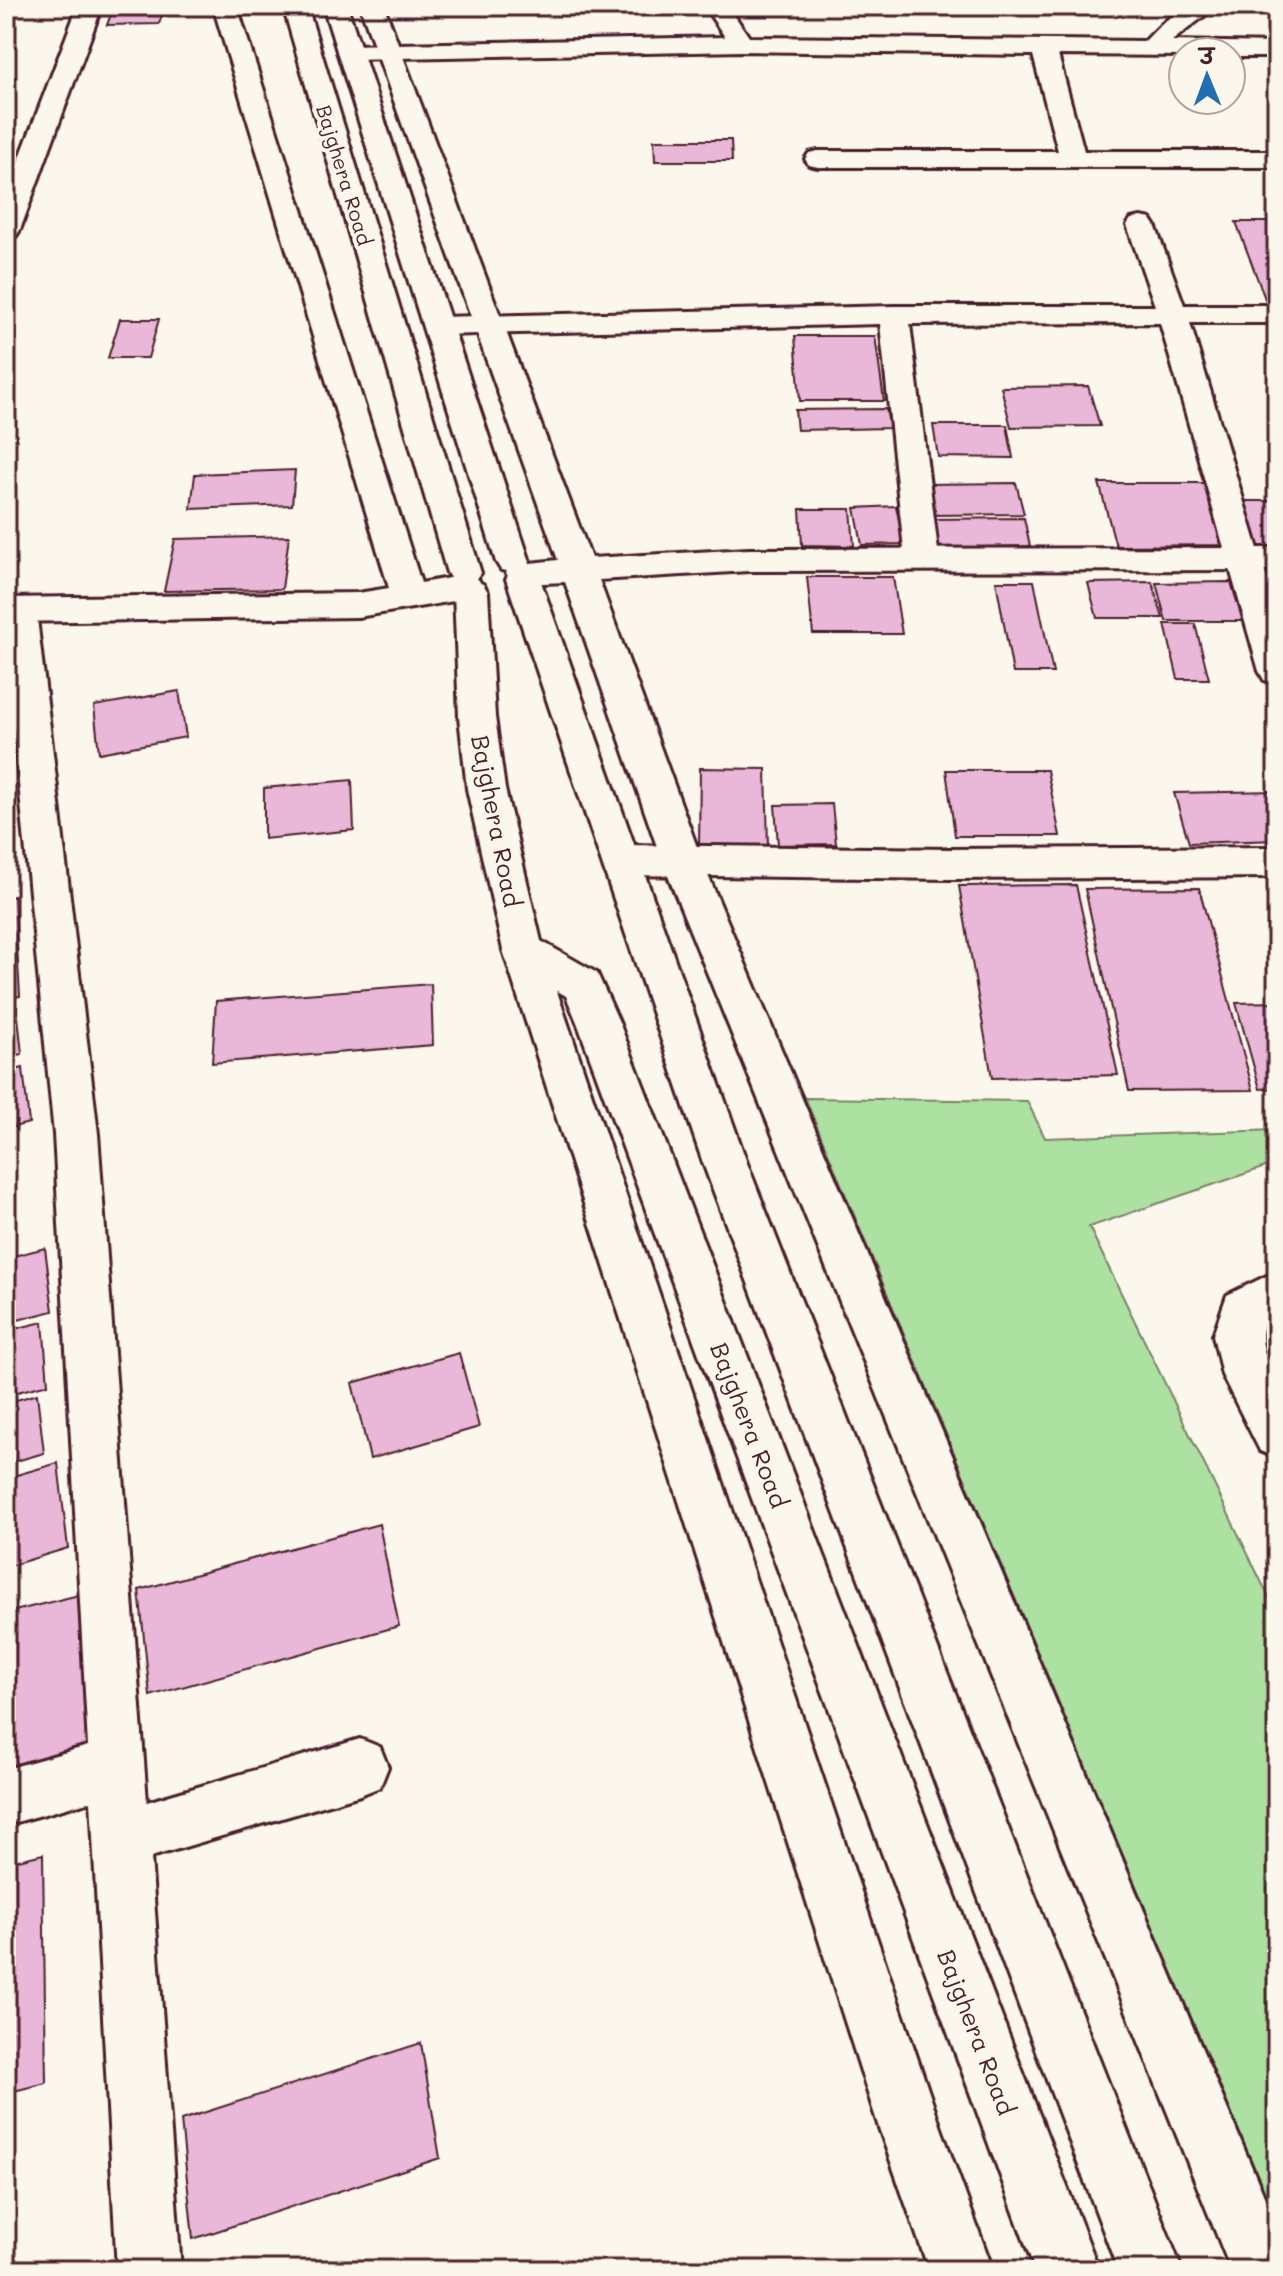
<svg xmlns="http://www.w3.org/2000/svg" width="1283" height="2276" viewBox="0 0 1283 2276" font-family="Mali,'Playpen Sans Deva',sans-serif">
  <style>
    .green { fill: #ade1a2; stroke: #7c8066; stroke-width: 2 }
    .building { fill: #e9b7d7; stroke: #4a1f2b; stroke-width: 2 }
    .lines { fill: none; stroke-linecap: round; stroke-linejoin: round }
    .minor-casing { stroke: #4a1f2b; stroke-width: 6 }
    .tertiary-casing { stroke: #4a1f2b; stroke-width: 6 }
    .secondary-casing { stroke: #4a1f2b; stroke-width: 6 }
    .minor { fill: #fbf7ec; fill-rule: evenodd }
    .tertiary { fill: #fbf7ec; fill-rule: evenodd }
    .secondary { fill: #fbf7ec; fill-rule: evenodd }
    .labels { text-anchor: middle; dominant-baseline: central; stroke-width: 8; stroke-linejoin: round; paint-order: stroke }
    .far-street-label { font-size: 20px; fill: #4a1f2b; stroke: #fbf7ec }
    .street-label { font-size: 24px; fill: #4a1f2b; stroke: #fbf7ec }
  </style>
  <rect width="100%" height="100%" fill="#fbf7ec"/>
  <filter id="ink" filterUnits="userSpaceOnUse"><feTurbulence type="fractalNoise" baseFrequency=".0125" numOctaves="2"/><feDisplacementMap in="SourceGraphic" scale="16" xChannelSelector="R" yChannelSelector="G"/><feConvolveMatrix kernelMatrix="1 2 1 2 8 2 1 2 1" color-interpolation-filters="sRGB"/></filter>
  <g filter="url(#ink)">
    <!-- green -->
    <polygon class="green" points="805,1098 1027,1101 1045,1138 1277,1130 1277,1163 1089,1227 1277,1614 1277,2222"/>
    <!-- building -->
    <g class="building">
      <polygon points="114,6 165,6 159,24 107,25"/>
      <polygon points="654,140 731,140 732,161 655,161"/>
      <polygon points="1236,222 1277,222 1277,304 1267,304"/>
      <polygon points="120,319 159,319 148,358 108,358"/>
      <polygon points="795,336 875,336 884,401 800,401"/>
      <polygon points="1088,386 1100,426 1011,427 1001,387"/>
      <polygon points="886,409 890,428 797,430 795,410"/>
      <polygon points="933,425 1007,425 1013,458 938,457"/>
      <polygon points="295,470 292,505 191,509 195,474"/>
      <polygon points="1016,483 1024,514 929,515 924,484"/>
      <polygon points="1099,483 1205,483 1225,545 1116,546"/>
      <polygon points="1241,501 1277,501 1277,548 1257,548"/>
      <polygon points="896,506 904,544 862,545 855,508"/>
      <polygon points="800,509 851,509 854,546 802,545"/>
      <polygon points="1024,518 1030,546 935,548 930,519"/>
      <polygon points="289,536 282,589 164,591 175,539"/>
      <polygon points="807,577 893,577 902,634 813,634"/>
      <polygon points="996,581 1034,581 1053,673 1013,673"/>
      <polygon points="1152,582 1163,618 1097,618 1088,583"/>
      <polygon points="1231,582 1243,621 1166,621 1156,583"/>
      <polygon points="1165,624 1195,624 1209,679 1178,679"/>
      <polygon points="179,691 186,737 99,753 94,706"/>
      <polygon points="700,768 766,769 768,846 699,845"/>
      <polygon points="946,770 1047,770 1060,836 955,836"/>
      <polygon points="352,780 354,830 264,839 264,788"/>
      <polygon points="1277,791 1277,840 1189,843 1174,793"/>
      <polygon points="832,804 836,844 778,845 775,805"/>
      <polygon points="1076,885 1118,1075 992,1078 959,886"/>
      <polygon points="1199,888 1253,1090 1129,1091 1085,889"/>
      <polygon points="14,896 20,996 6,999 6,898"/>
      <polygon points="431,984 433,1045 212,1063 216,1001"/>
      <polygon points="1277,1002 1277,1088 1260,1089 1236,1003"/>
      <polygon points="17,1007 22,1054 6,1058 6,1009"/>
      <polygon points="23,1068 29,1123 6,1129 6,1072"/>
      <polygon points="45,1248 53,1311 6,1323 6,1258"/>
      <polygon points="43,1322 48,1384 6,1395 6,1331"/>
      <polygon points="459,1353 479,1427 370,1459 352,1383"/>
      <polygon points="37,1394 44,1453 6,1464 6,1403"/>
      <polygon points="58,1463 68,1548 6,1567 6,1478"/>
      <polygon points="379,1524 399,1626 150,1696 139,1590"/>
      <polygon points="91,1592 101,1748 6,1774 6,1613"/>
      <polygon points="43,1854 46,2083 6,2093 6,1863"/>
      <polygon points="421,2043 440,2158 193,2239 181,2120"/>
    </g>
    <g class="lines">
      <!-- minor casing -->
      <g class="minor-casing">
        <g id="minor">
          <polygon points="78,6 102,6 20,230 16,236 6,238 6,194"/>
          <path d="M704 6H728L749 37 1145 41C1171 14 1179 6 1217 6L1172 41 1277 43V57H1231V52H1183V56L1058 55 1084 151H1277V167H818L809 165 805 159 809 153 818 151H1058L1033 55 742 51 349 59 340 57 337 52 340 47 349 45 725 37Z"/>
          <polygon points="1141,217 1151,219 1155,225 1184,305 1277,305 1277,323 1190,323 1277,612 1277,684 1264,680 1259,671 1160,323 910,324 939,559 934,567 922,570 910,567 905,559 880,324 439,335 429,332 424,326 429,320 439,317 894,306 1155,306 1127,225 1131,219"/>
          <polygon points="19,598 31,602 36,610 98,1134 147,1802 360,1739 380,1747 388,1767 380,1787 360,1795 151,1857 181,2270 117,2270 91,1801 6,1825 6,1769 88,1746 54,1134 6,653 6,603"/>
          <polygon points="621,845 949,849 1277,847 1277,877 949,879 621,875 607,871 601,860 607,849"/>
          <path d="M1277 1271V1317L1264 1324C1257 1350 1272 1364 1277 1386 1282 1408 1277 1435 1277 1458L1260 1451 1222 1375 1213 1335 1227 1295Z"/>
        </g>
      </g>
      <!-- tertiary casing -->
      <g class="tertiary-casing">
        <g id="tertiary">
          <polygon points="213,6 237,6 421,583 466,575 478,579 483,587 478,595 466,599 358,617 6,622 6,598 358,593 389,588"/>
          <polygon points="360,6 384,6 591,558 749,549 1277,548 1277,570 749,571 599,580 702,861 1277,2227 1277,2270 1231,2270 662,861 565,582 523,584 511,581 506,573 511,565 558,560"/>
          <polygon points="523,934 537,938 543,950 941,2128 993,2270 929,2270 879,2128 503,950 509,938"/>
        </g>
      </g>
      <!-- secondary casing -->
      <g class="secondary-casing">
        <g id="secondary">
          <polygon points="283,6 307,6 481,573 475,581 483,584 488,592 495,717 505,789 541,941 597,973 619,1022 1099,2270 1035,2270 577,1022 566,996 509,962 503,950 467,789 459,717 454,592 460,583 452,581 447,573"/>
          <polygon points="323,6 347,6 530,562 526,568 535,571 540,579 747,1163 1182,2270 1118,2270 703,1163 506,579 510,572 501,570 496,562"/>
        </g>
      </g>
      <!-- minor -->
      <use href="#minor" class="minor"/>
      <!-- tertiary -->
      <use href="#tertiary" class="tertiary"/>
      <!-- secondary -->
      <use href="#secondary" class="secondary"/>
    </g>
  </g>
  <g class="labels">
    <!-- far-street labels -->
    <g class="far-street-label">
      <text transform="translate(345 175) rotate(73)">Bajghera Road</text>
    </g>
    <!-- street labels -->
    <g class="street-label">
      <text transform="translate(497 821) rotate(79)">Bajghera Road</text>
      <text transform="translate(750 1425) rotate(69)">Bajghera Road</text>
      <text transform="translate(977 2032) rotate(69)">Bajghera Road</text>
    </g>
  </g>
  <!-- margin -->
  <rect width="1283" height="2276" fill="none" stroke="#fbf7ec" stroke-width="32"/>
  <rect x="16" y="16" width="1251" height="2244" fill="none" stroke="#4a1f2b" stroke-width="3" filter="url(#ink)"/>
  <!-- north arrow -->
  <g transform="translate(1207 76) rotate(359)"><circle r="38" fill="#fbf7ec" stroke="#b4a19f" stroke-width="2"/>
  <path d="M0-6L14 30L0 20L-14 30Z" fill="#1f6fb2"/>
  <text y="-12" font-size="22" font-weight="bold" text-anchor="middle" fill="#4a1f2b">उ</text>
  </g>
</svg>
